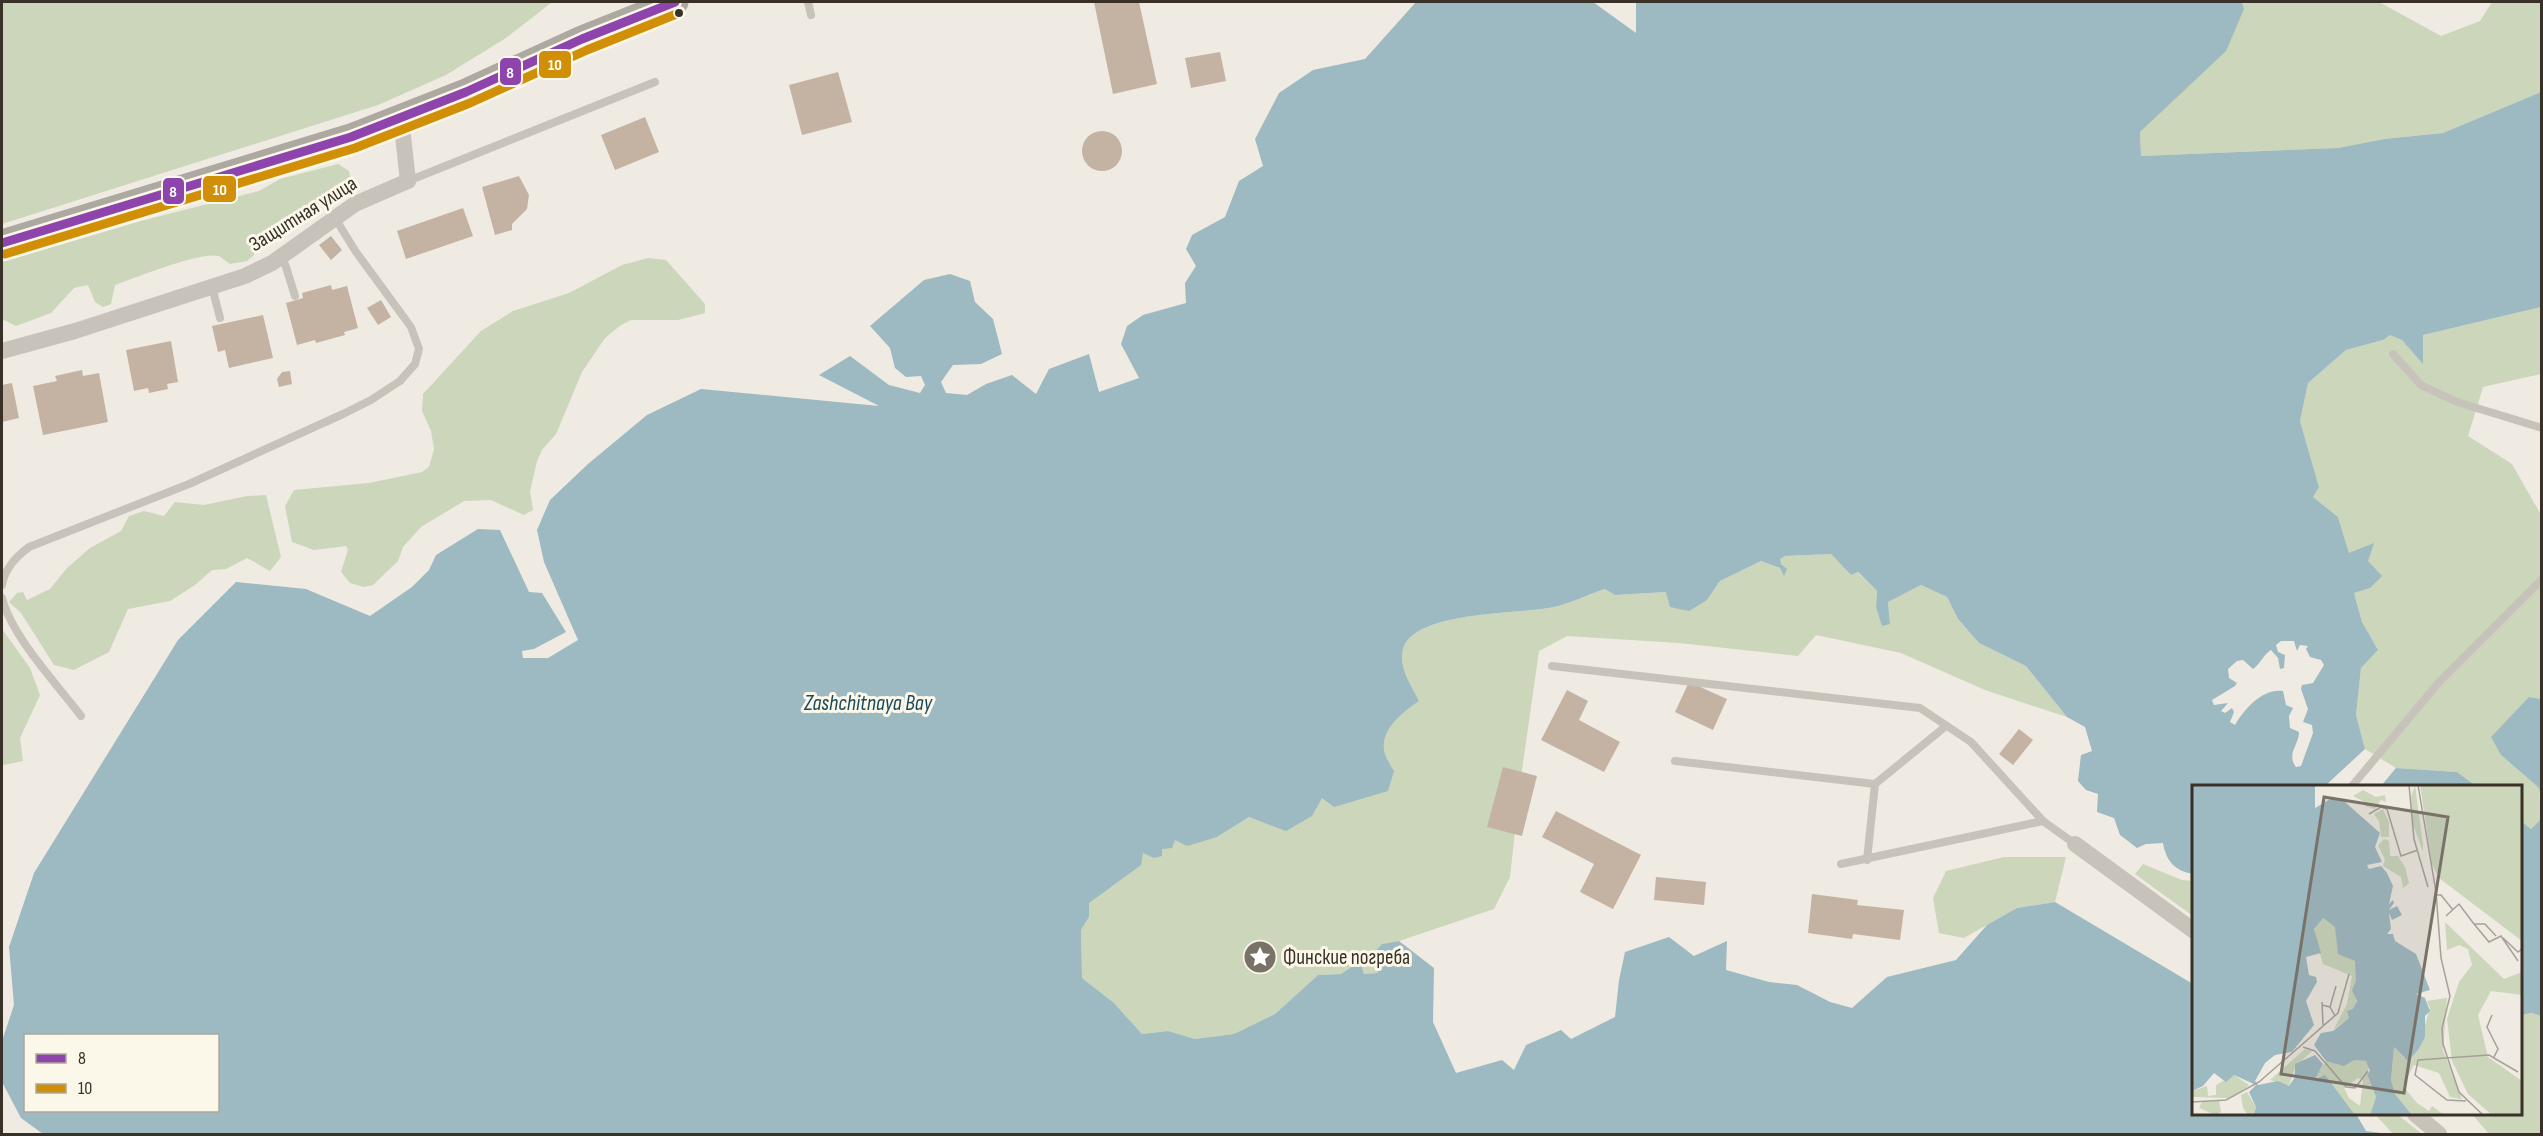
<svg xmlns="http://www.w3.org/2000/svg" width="2543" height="1136" viewBox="0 0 2543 1136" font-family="'Sofia Sans Condensed',sans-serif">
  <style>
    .green { fill: #cbd6bb }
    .water { fill: #9db9c1; fill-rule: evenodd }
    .building { fill: #c4b3a3 }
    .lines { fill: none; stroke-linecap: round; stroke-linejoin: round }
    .service { stroke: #c8c3ba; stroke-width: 8 }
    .minor { stroke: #c8c3ba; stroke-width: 16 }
    .primary { stroke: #ada8a0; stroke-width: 27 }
    .bus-1-casing { stroke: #fbf7e9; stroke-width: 14 }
    .bus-2-casing { stroke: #fbf7e9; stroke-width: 14 }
    .bus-1 { stroke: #8e44ad; stroke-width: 9 }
    .bus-2 { stroke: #d18f08; stroke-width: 9 }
    .bus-dot { fill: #393128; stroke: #fbf7e9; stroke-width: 2 }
    .labels { text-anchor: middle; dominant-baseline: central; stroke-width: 6; stroke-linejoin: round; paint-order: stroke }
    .street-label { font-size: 21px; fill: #393128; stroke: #fbf7e9 }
    .poi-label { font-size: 21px; fill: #393128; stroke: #fbf7e9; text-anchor: start }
    .water-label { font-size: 22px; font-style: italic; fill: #1b4a5d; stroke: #fbf7e9 }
    .inset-road { fill: none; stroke: #a6a198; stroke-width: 1.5 }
    .view { fill: #797269; fill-opacity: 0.15; stroke: #797269; stroke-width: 3 }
    .inset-edge { fill: none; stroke: #393128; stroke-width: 3 }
    .line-badge { stroke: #fbf7e9; stroke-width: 2 }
    .badge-label { font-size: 16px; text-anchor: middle; font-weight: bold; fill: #fff }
  </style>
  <rect width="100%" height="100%" fill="#efebe2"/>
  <!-- green -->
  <g class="green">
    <polygon points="2,2 552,2 506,38 446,75 378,105 2,224"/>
    <polygon points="2242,2 2379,2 2441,36 2480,21 2492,2 2541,2 2541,92 2443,133 2384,139 2338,148 2141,156 2140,132 2173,99 2244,9"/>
    <path d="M338 164 349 171 351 181 342 191 255 241 254 255 247 261 230 264C226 262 222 257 218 256 201 251 134 278 115 285L111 304 103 307 95 302 88 285 74 288 51 313 16 326 2 319V262L141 221 259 191 280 179Z"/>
    <polygon points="648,258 666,260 705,304 705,313 678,320 631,320 621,325 605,338 582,372 556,434 542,450 537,461 530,491 533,510 524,515 491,500 464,501 421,527 403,547 398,561 373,585 364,587 350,583 341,572 348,550 346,546 314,550 292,542 285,506 294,490 369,483 422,472 429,467 434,449 431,431 422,411 423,394 481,331 513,311 569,293 622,265"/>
    <polygon points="2541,307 2541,374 2483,387 2468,436 2512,464 2541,515 2541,699 2529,697 2501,755 2539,788 2541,819 2531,829 2521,821 2520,786 2476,786 2457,772 2396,768 2365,749 2356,715 2361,668 2378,650 2362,622 2354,593 2370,588 2349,553 2338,517 2313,497 2319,487 2300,421 2308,383 2346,350 2383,340 2390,334 2402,340 2423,363 2423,335"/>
    <polygon points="266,495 281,557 270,571 247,558 226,569 212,570 195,585 170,601 128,609 109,652 74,670 54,665 21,613 9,602 17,593 23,592 27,600 50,589 67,568 90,548 121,531 129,516 144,511 164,516 175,502 204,505 247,496"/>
    <path d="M1831 554 1851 575 1857 572 1877 591 1876 607 1890 624 1888 602 1921 585 1947 597 1958 619 1979 643 2026 666 2067 717 1985 690 1901 653 1816 635 1798 656 1679 643 1567 636 1539 651 1521 777 1510 877 1494 909 1399 941 1382 944 1379 973 1364 974 1360 961 1341 974 1318 975 1275 1014 1234 1034 1195 1039 1168 1031 1142 1034 1114 1003 1082 978 1081 930 1089 917V903L1110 886 1143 853 1162 849 1175 840 1217 837 1249 817 1286 830 1322 798 1394 771C1391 766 1387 760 1385 754 1378 731 1403 712 1419 701 1412 686 1398 666 1403 649 1415 609 1526 615 1558 606 1574 602 1590 594 1605 589L1615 595 1667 592 1707 600 1720 581 1761 561 1780 568 1781 573 1779 559 1785 556Z"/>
    <polygon points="2,629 30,668 40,695 20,738 23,761 4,765 2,765"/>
    <polygon points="2004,857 2066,857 2055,902 2017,908 1964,938 1939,933 1933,898 1946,871"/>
    <polygon points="2143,864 2182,880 2193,881 2193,916 2135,874"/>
    <polygon points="2532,1013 2541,1016 2541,1134 2489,1134 2472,1114 2520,1114 2521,1015"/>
    <polygon points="2375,1114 2397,1114 2422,1134 2393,1134"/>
  </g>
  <!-- water -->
  <g class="water">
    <path d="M1416 2H1593L1636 33V2H2242L2244 9 2226 51 2140 132 2141 156 2338 148 2384 139 2443 133 2541 92V307L2423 335V364L2402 340 2390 335 2383 340 2346 350 2308 383 2300 421 2319 487 2313 497 2338 517 2349 553 2374 543 2368 561 2382 576 2370 588 2354 593 2362 622 2378 650 2361 668 2356 715 2365 749 2325 786H2194L2193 874C2175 871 2166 861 2163 843L2146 844 2137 848 2120 835 2114 818 2097 812 2098 794 2086 790 2078 781 2081 755 2092 751 2085 727 2067 717 2026 666 1979 643 1958 619 1947 597 1921 585 1888 602 1890 624 1882 626 1876 607 1877 591 1858 572 1851 575 1831 554 1785 556 1780 559 1781 564 1787 569 1784 576 1780 568 1761 561 1720 581 1707 600 1689 611 1670 607 1666 592 1615 595 1605 589C1589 594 1574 602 1558 606 1526 615 1415 609 1403 649 1398 667 1412 686 1419 701 1403 712 1378 731 1385 754 1387 760 1391 766 1394 771L1388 791 1334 807 1322 798 1312 816 1286 831 1249 817 1217 837 1187 846 1175 840 1172 848 1162 849V856L1154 858 1143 853 1141 865 1089 903V917L1081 930 1082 978 1114 1003 1142 1034 1168 1031 1195 1039 1234 1034 1275 1014 1318 975 1341 974 1360 961 1364 974 1378 973 1373 954 1382 944 1399 941 1434 968 1433 1022 1456 1073 1502 1060 1514 1070 1526 1045 1561 1030 1571 1039 1615 1017 1619 980 1625 952 1669 937 1694 956 1727 941 1726 970 1769 982 1797 985 1830 1002 1852 1008 1887 977 1956 960 1987 925 2017 908 2055 902 2193 984 2194 1114H2356L2366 1131 2381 1133 2382 1134H43L21 1118 2 1082V1041L14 1005 9 947 34 873 178 640 236 582 306 589 370 616 412 587 429 570 436 555 478 529 500 530 529 592 542 593 566 632 534 649 522 651 523 658H548L578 640 544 562 537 530 550 500 588 464 647 415 701 389 879 406 819 375 850 356 889 385 920 393 925 385 921 376 906 377 895 368 890 348 870 326 924 280 950 274 970 281 975 302 993 319 1002 354 981 364 953 365 941 382 946 393 967 395 986 384 1012 375 1036 394 1049 369 1089 354 1099 392 1139 378 1121 344 1127 326 1143 315 1186 303 1185 283 1196 266 1186 249 1192 235 1225 217 1239 181 1263 166 1255 139 1279 93 1313 70 1365 59ZM2281 641H2294L2297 651 2300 645 2308 646 2306 649 2310 657 2321 660 2324 665 2313 683 2302 685 2301 689 2308 709 2303 722 2312 725 2313 733 2301 766 2296 767C2286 754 2299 745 2299 732L2290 728 2289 716 2293 708 2286 705 2283 691C2263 688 2245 708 2235 725L2230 722 2234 712 2232 708 2225 713 2221 711 2228 703 2214 705 2212 700 2235 686 2237 683 2229 678 2228 669 2237 661 2243 660 2253 669C2261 663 2263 655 2271 650L2278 658 2280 669 2284 668 2285 655 2278 652 2276 645ZM26 1036H218V1110H26Z"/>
    <polygon points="2529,697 2541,699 2541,800 2539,788 2501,755 2491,737"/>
    <polygon points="2396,768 2457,772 2476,786 2381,786"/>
    <polygon points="2541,819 2541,1016 2532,1013 2521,1015 2521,821 2531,829"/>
  </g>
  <!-- building -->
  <g class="building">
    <polygon points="1094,2 1139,2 1157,84 1113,94"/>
    <polygon points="1220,52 1226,81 1191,88 1185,58"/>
    <polygon points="838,72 852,122 802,135 789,85"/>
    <polygon points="645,117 659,152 615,170 601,135"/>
    <circle cx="1102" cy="151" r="20"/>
    <polygon points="519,176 529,195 527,209 512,224 512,230 495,235 482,187"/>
    <polygon points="463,208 473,236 406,259 397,231"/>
    <polygon points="331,236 342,250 331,260 319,245"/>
    <polygon points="331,285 332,290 347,286 358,328 344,332 345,335 316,343 315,340 297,345 286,303 303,298 302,293"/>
    <polygon points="381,300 391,317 378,325 367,308"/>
    <polygon points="263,315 273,358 229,368 225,350 218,352 212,326"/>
    <polygon points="171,341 178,382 167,384 168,389 149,393 148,388 134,391 126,350"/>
    <polygon points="82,370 83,376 99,373 108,422 43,435 33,386 57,381 55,376"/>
    <polygon points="290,371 292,384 279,387 277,379 282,372"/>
    <polygon points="12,383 19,418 2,422 2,385"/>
    <polygon points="1689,682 1727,699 1713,730 1675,712"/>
    <polygon points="1567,690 1588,701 1579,720 1620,742 1604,772 1541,740"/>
    <polygon points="2019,729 2033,740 2013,765 1999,754"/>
    <polygon points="1503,767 1537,776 1522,836 1487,827"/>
    <polygon points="1556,811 1641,855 1613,909 1580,892 1594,864 1542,837"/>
    <polygon points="1656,877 1706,882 1704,905 1654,900"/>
    <polygon points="1812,894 1858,900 1857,905 1904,910 1900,940 1853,934 1852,939 1808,933"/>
  </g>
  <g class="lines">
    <!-- service -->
    <g class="service">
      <polyline points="808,2 811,15"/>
      <polyline points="408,181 655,82"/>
      <polyline points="281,256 286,267 295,296"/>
      <polyline points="212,287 220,318"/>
      <polyline points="2393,354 2421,385 2457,402 2542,428"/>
      <path d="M2 585C5 568 16 557 29 547L189 484 343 414 371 400 400 381 415 364 419 349 411 327 356 252 335 218"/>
      <path d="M2 598C12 637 56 683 81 716"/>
      <polyline points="1552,666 1920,708 1971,742 2043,821 2075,844"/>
      <polyline points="1675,761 1875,784"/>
      <polyline points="2352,786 2440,681 2542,579"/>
      <polyline points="1867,860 1875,784 1946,726"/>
      <polyline points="1841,864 2043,821"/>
    </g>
    <!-- minor -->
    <g class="minor">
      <polyline points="2,351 75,331 245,276 272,263 355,204 408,181 401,118"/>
      <polyline points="2075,844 2194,931"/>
      <polyline points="2415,1114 2439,1134"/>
    </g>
    <!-- primary -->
    <polyline class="primary" points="2,243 351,137 466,92 582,39 675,2"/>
    <!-- bus-1 casing -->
    <g class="bus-1-casing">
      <polyline id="bus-1" points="2,243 351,137 466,92 582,39 675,2"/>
    </g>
    <!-- bus-2 casing -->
    <g class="bus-2-casing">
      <polyline id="bus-2" points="5,254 355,148 470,103 587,50 679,13"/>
    </g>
    <!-- bus-1 -->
    <use href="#bus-1" class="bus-1"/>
    <!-- bus-2 -->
    <use href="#bus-2" class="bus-2"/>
  </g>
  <!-- icons -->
  <defs>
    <g id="sight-disc" transform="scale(1.725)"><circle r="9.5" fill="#797269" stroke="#fbf7e9"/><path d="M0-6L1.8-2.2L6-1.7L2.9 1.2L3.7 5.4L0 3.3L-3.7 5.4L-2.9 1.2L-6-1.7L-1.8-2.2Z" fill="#fff"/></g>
  </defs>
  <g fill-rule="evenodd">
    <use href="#sight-disc" x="1260" y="957"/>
  </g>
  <!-- markers -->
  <circle class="bus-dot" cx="679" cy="13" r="5"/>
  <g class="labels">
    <!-- street labels -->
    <g class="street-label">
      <text transform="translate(303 214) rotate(-32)">Защитная улица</text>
    </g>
    <!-- poi labels -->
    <g class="poi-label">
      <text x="1283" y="957">Финские погреба</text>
    </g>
    <!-- water labels -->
    <g class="water-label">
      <text x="868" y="703">Zashchitnaya Bay</text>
    </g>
  </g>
  <!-- overview -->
  <g transform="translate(2192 785)">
    <rect width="330" height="330" fill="#efebe2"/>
    <path d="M223 0 231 59V67L221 39 218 15ZM228 0H330V156L247 93 240 79ZM171 5 184 12 193 10 194 17 189 15 183 24 173 21V17L161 11ZM191 24 197 37V52H189L187 36 182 29ZM192 54 197 56 198 71H206L213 82 217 98 211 103 209 92 191 81 193 74 186 61ZM131 133 143 142 150 169 161 173 164 179V221L157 233 142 244 155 219 160 191 131 179 122 148 124 138ZM253 137 312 194 330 187V210L299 206 286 230 296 272 330 296V330H300L276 309 260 276 255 234 267 197 280 180 276 164 267 160 255 165ZM255 213 251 265 270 314 258 312 247 288 222 280 211 301 225 318 237 326 240 321 252 330H220L203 309 199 295 202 262 212 273 226 265 238 223 235 216ZM113 264 120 266 103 282 97 301 78 295ZM162 275 174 276 177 281 175 289 184 312 178 330H163L131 291 122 293 134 276ZM166 293 171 295 168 321 157 313 152 303ZM42 290 57 300 54 303 36 313 0 312V306L15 301 16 311 24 310V300ZM55 307 64 322 62 330H56L51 323 49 310ZM27 316 29 327 23 330 7 323 10 317Z" fill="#cbd6bb" fill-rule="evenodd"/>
    <path d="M0 0H123V23L140 13 153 17 188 48 183 62 190 77 175 80 177 84 189 81 195 88 201 101 197 119 201 115 202 118 197 125 205 121 210 130 200 135 197 128 199 144 195 149H201L203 156 224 169 238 205 224 209 233 213 238 226 233 231V252L226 265 216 276 202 262 199 295 203 309 220 330H178L184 312 175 289 178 286 174 276 162 275 152 281 134 276 122 260 129 248 141 246 157 233 155 226 161 224 165 216 160 205 164 196 163 176 146 169 143 142 131 133 122 144 129 168 114 172 117 190 124 192 125 197 114 216 122 240 100 267 83 270 73 278 63 296 66 300 86 296 97 301 103 292V279L123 270 131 279 123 294 133 290 163 330H62L64 322 57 307 64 300 42 290 34 297 22 288 11 301 0 306Z" fill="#9db9c1"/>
    <path class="inset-road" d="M217 0 222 54 236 102M226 0 244 107 249 173 258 211 250 243 251 259 267 307 291 330M177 29 189 22 195 24 209 71 226 65M245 110H249L261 125M254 131 267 119 282 139M304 151 293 139H282L297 157 309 151 326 176M311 153 326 167 330 164M130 217 131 240M130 220 138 222 143 231M138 222 144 201M300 230 295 242 306 264 302 272M111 262 123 266 154 302 163 303 176 286M274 316 255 315 223 290 226 275 297 270 326 287M0 317 34 315 67 297 146 228 157 189"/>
    <path class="view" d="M132 12 256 32 212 308 89 289Z"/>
    <rect width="330" height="330" class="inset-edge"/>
  </g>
  <g class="line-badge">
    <rect x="538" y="50" width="34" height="29" rx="6" fill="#d18f08"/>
    <rect x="499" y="57" width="23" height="29" rx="6" fill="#8e44ad"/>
    <rect x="202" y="175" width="35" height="28" rx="6" fill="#d18f08"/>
    <rect x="162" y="177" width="23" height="28" rx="6" fill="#8e44ad"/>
  </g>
  <g class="badge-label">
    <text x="555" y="70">10</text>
    <text x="510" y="78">8</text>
    <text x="220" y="195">10</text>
    <text x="173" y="197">8</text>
  </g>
  <!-- border -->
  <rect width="2543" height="1136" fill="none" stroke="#393128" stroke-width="6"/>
  <!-- legend -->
  <rect x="24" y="1034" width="195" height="78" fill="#fbf7e9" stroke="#ada89c" stroke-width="1.5"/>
  <rect x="36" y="1054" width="30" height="9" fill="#8e44ad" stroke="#ada89c" stroke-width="1.5"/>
  <text x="78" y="1064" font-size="18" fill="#393128">8</text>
  <rect x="36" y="1084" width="30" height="9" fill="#d18f08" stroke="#ada89c" stroke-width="1.5"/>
  <text x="78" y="1094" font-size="18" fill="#393128">10</text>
</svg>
